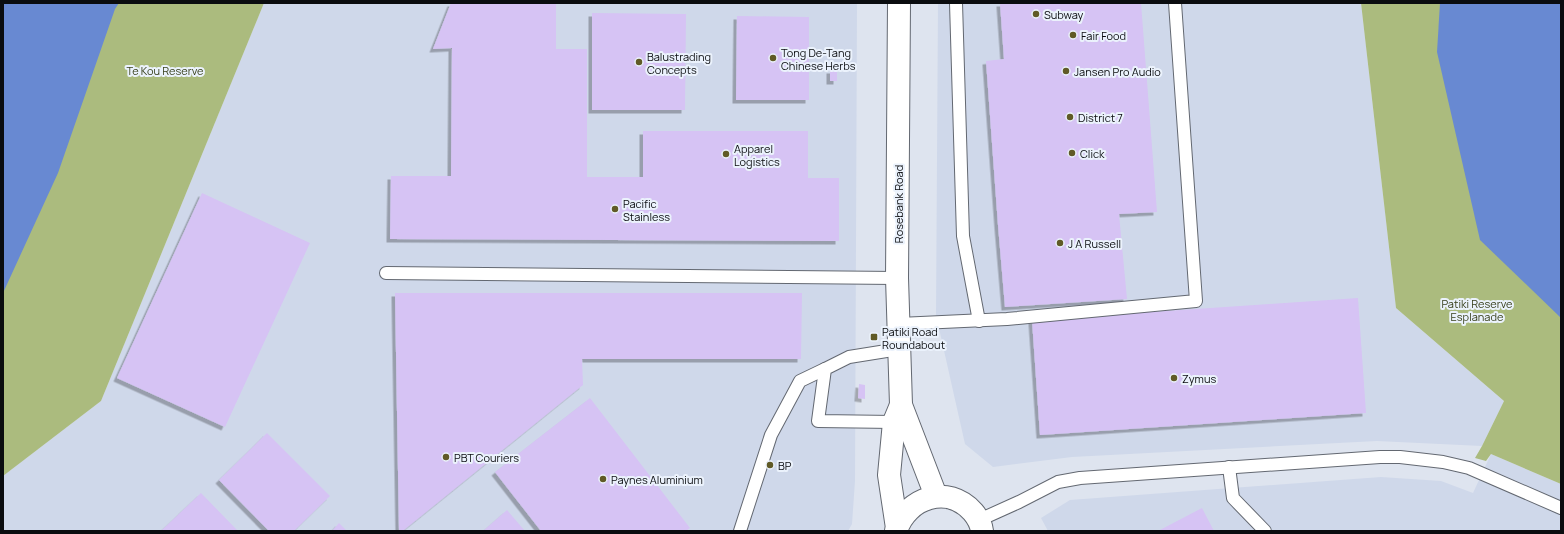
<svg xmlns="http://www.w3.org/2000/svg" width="1564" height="534" viewBox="0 0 1564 534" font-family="Manrope,sans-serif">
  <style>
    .built { fill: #cfd8ea }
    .green { fill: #abbb7e }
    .water { fill: #6889d2 }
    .building { fill: #d6c3f4; filter: url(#shadow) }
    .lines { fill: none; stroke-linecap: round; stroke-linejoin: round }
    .lane-casing { stroke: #636871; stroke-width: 14 }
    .secondary-casing { stroke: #636871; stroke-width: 24 }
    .lane { stroke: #fff; stroke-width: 12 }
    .secondary { stroke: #fff; stroke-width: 22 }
    .poi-dot { fill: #605a26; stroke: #ebf2fc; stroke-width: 1.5 }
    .labels { text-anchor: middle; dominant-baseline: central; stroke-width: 4; stroke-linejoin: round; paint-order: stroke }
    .poi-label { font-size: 11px; fill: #0a0c0f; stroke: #ebf2fc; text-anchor: start }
    .park-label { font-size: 11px; fill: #373f1a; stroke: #ebf2fc }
    .street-label { font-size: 11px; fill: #0a0c0f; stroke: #ebf2fc }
  </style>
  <defs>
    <filter id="shadow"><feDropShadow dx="-3.5" dy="3.5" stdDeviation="0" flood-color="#0004"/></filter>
  </defs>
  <rect width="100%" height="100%" fill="#dee4ef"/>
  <!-- built -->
  <g class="built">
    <polygon points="264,3 857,3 855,481 852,524 848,531 3,531 3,476 101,401"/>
    <polygon points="938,3 1361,3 1396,308 1504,401 1482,446 1377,441 1072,457 993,467 965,444 936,315"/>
    <polygon points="1491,454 1561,484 1561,531 1048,531 1041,518 1070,500 1381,477 1441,481 1473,493"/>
  </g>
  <!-- green -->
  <g class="green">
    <polygon points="3,3 264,3 101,401 3,476"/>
    <polygon points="1361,3 1561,3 1561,484 1491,454 1486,461 1475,458 1482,446 1504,401 1396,308"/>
  </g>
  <!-- water -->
  <g class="water">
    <polygon points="3,3 119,3 115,9 58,173 3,293"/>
    <polygon points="1440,3 1561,3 1561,318 1480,240 1437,52"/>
  </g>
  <!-- building -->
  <g class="building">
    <polygon points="451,3 556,3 556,49 587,49 587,177 643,177 643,131 808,131 808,178 839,178 839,241 390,239 391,176 451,176 452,48 433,49"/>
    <polygon points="1000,3 1141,3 1157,212 1119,214 1127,299 1005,307 998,225 986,61 1004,59"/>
    <polygon points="592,13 686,14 685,110 592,110"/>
    <polygon points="737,16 809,17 809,100 736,100"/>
    <rect x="830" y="70" width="7" height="11"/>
    <polygon points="202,193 310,243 225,427 117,378"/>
    <polygon points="395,293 802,293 801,359 582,359 583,385 404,530 399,530"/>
    <polygon points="1358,298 1366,413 1040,435 1032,320"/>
    <polygon points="859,384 865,385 865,399 858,398"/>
    <polygon points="590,398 690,528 686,531 541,531 495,472"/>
    <polygon points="267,433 330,496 294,531 269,531 219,480"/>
    <polygon points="201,493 238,531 161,531"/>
    <polygon points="1202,508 1214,531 1158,531"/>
    <polygon points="507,510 525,531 483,531"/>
    <polygon points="339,523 347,531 332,531"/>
  </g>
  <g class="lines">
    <!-- lane casing -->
    <g class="lane-casing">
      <g id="lane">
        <polyline points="956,3 963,236 979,321"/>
        <polyline points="386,273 897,278"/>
        <polyline points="899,324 1007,319 1196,301 1175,3"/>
        <polyline points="894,422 818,421 825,369 849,357 899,349"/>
        <polyline points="1229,467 1233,498 1265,531"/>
        <polyline points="979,520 1019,502 1058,482 1080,478 1380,457 1400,457 1443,462 1469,468 1561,508"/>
        <polyline points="740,531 771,435 800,381 825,369"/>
      </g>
    </g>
    <!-- secondary casing -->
    <g class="secondary-casing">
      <g id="secondary">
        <polyline points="899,3 897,278 901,405 936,496"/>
        <polyline points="897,528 889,475 894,422 901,405"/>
        <path d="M896 531C907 497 948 484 973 512 978 518 981 523 982 531"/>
      </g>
    </g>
    <!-- lane -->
    <use href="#lane" class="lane"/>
    <!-- secondary -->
    <use href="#secondary" class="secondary"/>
  </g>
  <!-- markers -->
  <g class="poi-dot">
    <circle cx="1036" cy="14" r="4"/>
    <circle cx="1073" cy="35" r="4"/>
    <circle cx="773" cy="58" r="4"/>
    <circle cx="639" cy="62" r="4"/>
    <circle cx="1066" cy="71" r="4"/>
    <circle cx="1070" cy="117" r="4"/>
    <circle cx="1072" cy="153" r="4"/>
    <circle cx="726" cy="154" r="4"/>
    <circle cx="615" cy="209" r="4"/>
    <circle cx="1060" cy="243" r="4"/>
    <rect x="870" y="333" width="8" height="8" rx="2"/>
    <circle cx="1174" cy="378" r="4"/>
    <circle cx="446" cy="457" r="4"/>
    <circle cx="770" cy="465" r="4"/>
    <circle cx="603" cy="479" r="4"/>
  </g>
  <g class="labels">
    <!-- poi labels -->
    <g class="poi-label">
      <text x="1044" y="14">Subway</text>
      <text x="1081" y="35">Fair Food</text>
      <text x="781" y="52">Tong De-Tang<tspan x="781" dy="13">Chinese Herbs</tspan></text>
      <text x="647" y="56">Balustrading<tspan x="647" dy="13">Concepts</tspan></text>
      <text x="1074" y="71">Jansen Pro Audio</text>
      <text x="1078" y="117">District 7</text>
      <text x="734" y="148">Apparel<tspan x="734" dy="13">Logistics</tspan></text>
      <text x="1080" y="153">Click</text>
      <text x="623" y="203">Pacific<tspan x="623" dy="13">Stainless</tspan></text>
      <text x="1068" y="243">J A Russell</text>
      <text x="882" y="331">Patiki Road<tspan x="882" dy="13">Roundabout</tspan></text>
      <text x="1182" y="378">Zymus</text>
      <text x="454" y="457">PBT Couriers</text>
      <text x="778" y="465">BP</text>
      <text x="611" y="479">Paynes Aluminium</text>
    </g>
    <!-- park labels -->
    <g class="park-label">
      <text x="165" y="70">Te Kou Reserve</text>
      <text x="1477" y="303">Patiki Reserve<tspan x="1477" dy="13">Esplanade</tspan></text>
    </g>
    <!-- street labels -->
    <g class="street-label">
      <text transform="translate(898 204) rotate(-90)">Rosebank Road</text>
    </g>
  </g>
  <!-- border -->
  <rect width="1564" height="534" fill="none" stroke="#0a0c0f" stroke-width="8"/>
</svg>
